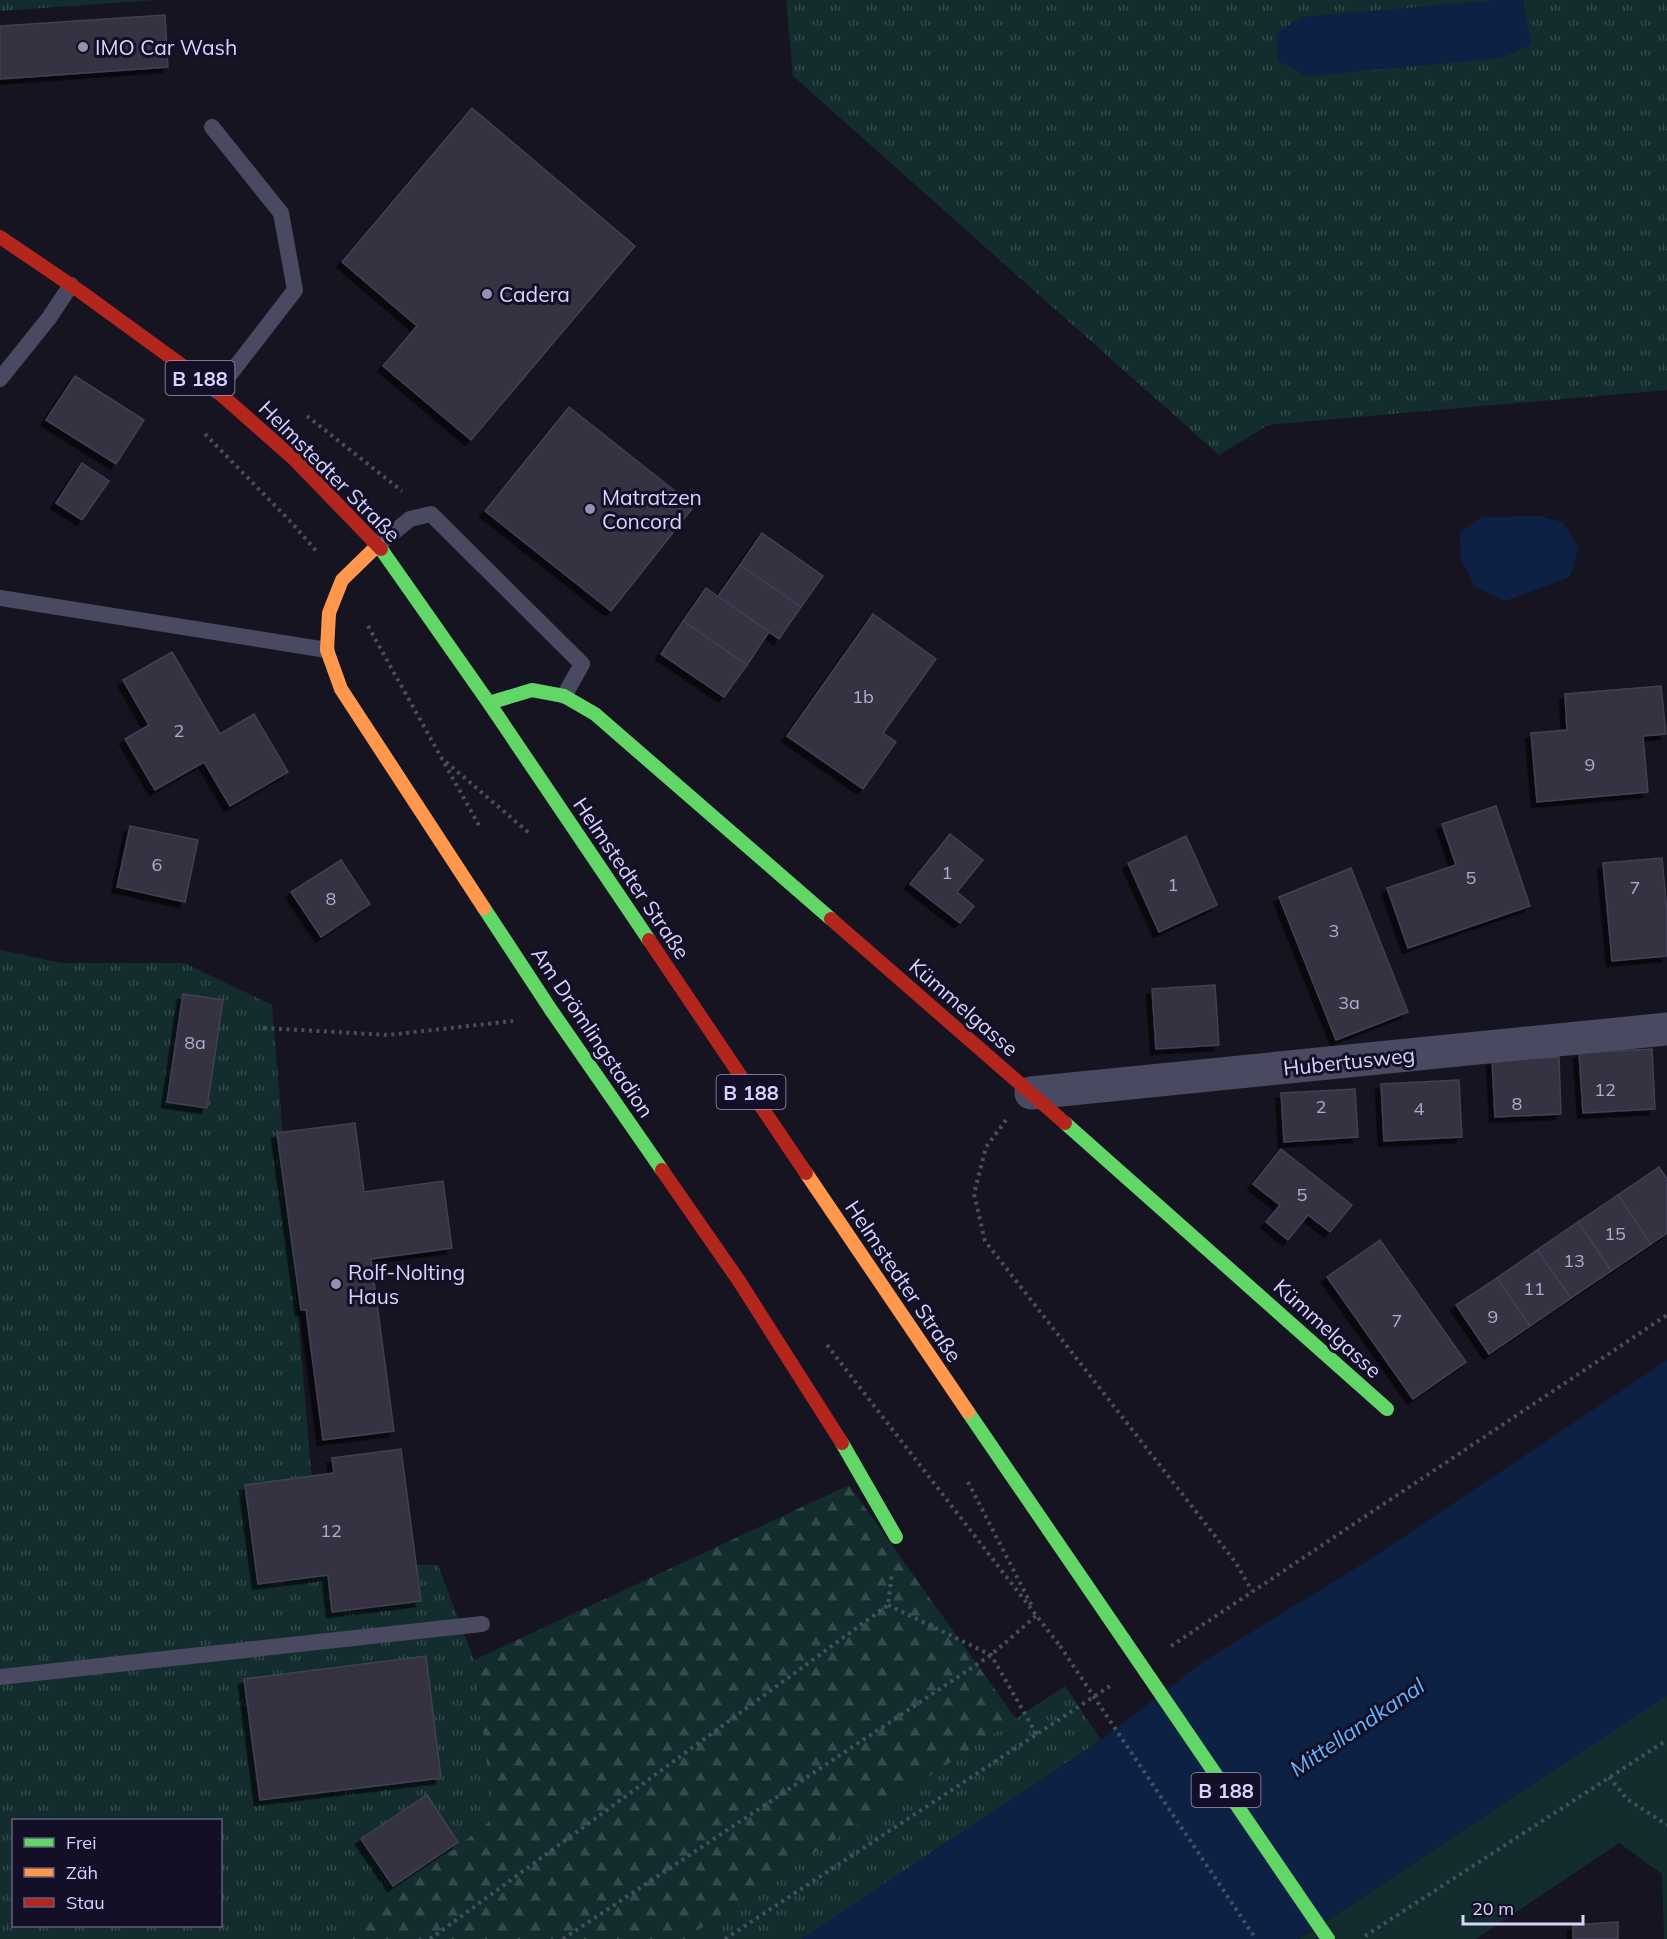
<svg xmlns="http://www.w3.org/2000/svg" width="1667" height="1939" viewBox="0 0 1667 1939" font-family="Mulish,sans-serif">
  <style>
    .grass { fill: #132c2d }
    .forest { fill: url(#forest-firs) }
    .park { fill: url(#park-tufts); fill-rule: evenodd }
    .water { fill: #0d2144 }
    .building { fill: #343243; stroke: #433f54; stroke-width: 1.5; filter: url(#shadow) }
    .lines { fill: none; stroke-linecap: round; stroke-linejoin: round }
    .path { stroke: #44505f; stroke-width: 4; stroke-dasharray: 3 4.5; stroke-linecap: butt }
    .lane { stroke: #4a4962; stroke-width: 16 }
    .street { stroke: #4a4962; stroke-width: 33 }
    .fast { stroke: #63d668; stroke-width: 14 }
    .slow { stroke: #ff974d; stroke-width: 14 }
    .jam { stroke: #b3261e; stroke-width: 14 }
    .path-bridge { stroke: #44505f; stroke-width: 4; stroke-dasharray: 3 4.5; stroke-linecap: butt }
    .fast-bridge { stroke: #63d668; stroke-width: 14 }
    .poi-dot { fill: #9591b1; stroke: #130f26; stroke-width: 2 }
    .labels { text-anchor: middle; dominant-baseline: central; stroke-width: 6; stroke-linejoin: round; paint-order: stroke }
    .number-label { font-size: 18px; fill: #b0acd0 }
    .shield { fill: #130f26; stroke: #9e99be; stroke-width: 1.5 }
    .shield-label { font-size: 20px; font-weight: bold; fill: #d9d4ff }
    .poi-label { font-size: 21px; fill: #d9d4ff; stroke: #130f26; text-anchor: start }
    .street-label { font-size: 21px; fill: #d9d4ff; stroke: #130f26 }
    .water-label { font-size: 22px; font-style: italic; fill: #62b6ff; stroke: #130f26 }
  </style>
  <defs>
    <pattern id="forest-firs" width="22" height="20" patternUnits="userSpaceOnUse" patternTransform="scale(1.5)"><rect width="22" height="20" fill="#132c2d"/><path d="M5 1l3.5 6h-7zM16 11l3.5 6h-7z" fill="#354a4c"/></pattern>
    <pattern id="park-tufts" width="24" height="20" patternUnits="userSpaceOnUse" patternTransform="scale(1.5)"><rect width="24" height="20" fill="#132c2d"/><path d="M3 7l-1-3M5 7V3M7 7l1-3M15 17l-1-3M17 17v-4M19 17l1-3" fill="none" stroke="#354a4c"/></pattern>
    <filter id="shadow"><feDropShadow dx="-5.5" dy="5.5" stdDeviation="0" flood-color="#0009"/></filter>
  </defs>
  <rect width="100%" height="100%" fill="#161421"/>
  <!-- grass -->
  <polygon class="grass" points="1667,1694 1667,1939 1664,1939 1662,1874 1619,1843 1476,1939 1299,1939"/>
  <!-- forest -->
  <polygon class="forest" points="849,1485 1016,1719 685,1939 339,1939 493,1818 474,1660"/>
  <!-- park -->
  <g class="park">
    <polygon points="0,0 156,0 0,11"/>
    <polygon points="786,0 1667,0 1667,390 1268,425 1219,455 793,76"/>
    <path d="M0 950 62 963H184L272 1005 319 1564 438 1565 474 1660 494 1818 339 1939H0ZM14 1820H220V1926H14Z"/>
    <polygon points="1065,1686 1101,1740 801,1939 685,1939"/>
  </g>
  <!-- water -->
  <g class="water">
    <polygon points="1499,0 1523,0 1531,44 1502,58 1306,76 1277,60 1277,32 1303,17"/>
    <polygon points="1539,516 1562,522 1579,547 1570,577 1505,601 1475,587 1461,559 1460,533 1481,517"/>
    <polygon points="1667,1360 1667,1696 1298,1939 801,1939 1101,1740 1204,1661 1369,1560"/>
  </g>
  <!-- building -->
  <g class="building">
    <polygon points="165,15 168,67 0,79 0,26"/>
    <polygon points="472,108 635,246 471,440 383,366 417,326 342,262"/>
    <polygon points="75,376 144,420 116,464 46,420"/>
    <polygon points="569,407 694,506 611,611 485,511"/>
    <polygon points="82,463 109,481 82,520 56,503"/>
    <polygon points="762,533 823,576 801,607 740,565"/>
    <polygon points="740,565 801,607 779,639 718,596"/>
    <polygon points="706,588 769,632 747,665 683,621"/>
    <polygon points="873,614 936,659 883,733 896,742 863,789 787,736"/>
    <polygon points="683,621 747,665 724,697 661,654"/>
    <polygon points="172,652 220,734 254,714 288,772 230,806 204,762 155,790 125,739 149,725 123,680"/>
    <polygon points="1661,686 1666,734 1643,736 1648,792 1537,802 1531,733 1567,730 1565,694"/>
    <polygon points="1496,806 1530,906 1408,948 1387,888 1456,865 1442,824"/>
    <polygon points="130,826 198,840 185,902 117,887"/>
    <polygon points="950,834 983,860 957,892 974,906 960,923 910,884"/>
    <polygon points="1186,836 1217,905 1159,932 1128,863"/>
    <polygon points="1662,858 1667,911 1667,956 1612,961 1603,863"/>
    <polygon points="341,860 370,904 321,937 291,892"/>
    <polygon points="1351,868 1408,1012 1336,1040 1279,897"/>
    <polygon points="1215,985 1219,1045 1156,1049 1152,989"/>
    <polygon points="183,994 223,1000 207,1108 167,1102"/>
    <polygon points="1652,1049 1655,1109 1583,1113 1579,1053"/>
    <polygon points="1559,1057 1561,1114 1495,1117 1492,1060"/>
    <polygon points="1459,1080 1462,1137 1384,1141 1381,1084"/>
    <polygon points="1355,1089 1358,1137 1284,1142 1281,1093"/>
    <polygon points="355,1123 364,1192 443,1181 452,1248 371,1259 394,1431 323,1440 306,1310 301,1310 277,1133"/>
    <polygon points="1281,1149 1352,1205 1330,1232 1308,1215 1288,1240 1266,1222 1280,1205 1253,1184"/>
    <polygon points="1659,1167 1667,1179 1667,1233 1651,1244 1618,1195"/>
    <polygon points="1618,1195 1651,1244 1611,1271 1578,1222"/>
    <polygon points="1578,1222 1611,1271 1571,1298 1537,1250"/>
    <polygon points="1380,1240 1466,1362 1413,1399 1327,1277"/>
    <polygon points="1537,1250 1571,1298 1530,1326 1497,1278"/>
    <polygon points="1497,1278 1530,1326 1489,1354 1456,1305"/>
    <polygon points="401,1449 421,1601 332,1612 328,1575 258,1584 245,1485 334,1473 332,1458"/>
    <polygon points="426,1656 441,1778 260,1800 244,1679"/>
    <polygon points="427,1795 458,1842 393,1886 361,1839"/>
    <polygon points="1618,1922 1618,1939 1573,1939 1573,1925"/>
  </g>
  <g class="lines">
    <!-- path -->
    <g class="path">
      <polyline points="307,416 402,491"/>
      <polyline points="205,434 291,522 318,553"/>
      <polyline points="368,626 481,829"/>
      <polyline points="446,762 529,833"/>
      <polyline points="264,1028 388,1035 513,1021"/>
      <polyline points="1006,1120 986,1147 974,1194 985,1241 1236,1563 1252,1591"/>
      <polyline points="827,1345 1060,1646"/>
      <polyline points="968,1482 1032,1606"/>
      <polyline points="888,1605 991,1655 1037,1735"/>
      <polyline points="1171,1646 1667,1315"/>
      <polyline points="1609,1777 1627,1799 1667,1825"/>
      <polyline points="1365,1936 1667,1740"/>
      <polyline points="430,1939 888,1605 892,1573"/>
      <polyline points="563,1939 991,1655 1037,1615"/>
      <polyline points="725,1939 1110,1686"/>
    </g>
    <!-- lane -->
    <g class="lane">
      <polyline points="212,127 281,213 295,290 217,391"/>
      <polyline points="0,379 49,318 71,285"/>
      <polyline points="378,545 410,519 431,514 582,664 564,696"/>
      <polyline points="0,598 327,650"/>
      <polyline points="0,1677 482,1624"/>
    </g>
    <!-- street -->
    <polyline class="street" points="1031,1093 1667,1029"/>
    <!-- fast -->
    <g class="fast">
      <polyline points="381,549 489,703 649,940"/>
      <polyline points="489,703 532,690 564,696 595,714 831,919"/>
      <polyline points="484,908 551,1010 662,1170"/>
      <polyline points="1065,1123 1387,1409"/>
      <polyline points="968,1412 1124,1640"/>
      <polyline points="842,1443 896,1537"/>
    </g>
    <!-- slow -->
    <g class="slow">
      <polyline points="378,545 342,580 329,613 327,650 341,689 484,908"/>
      <polyline points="806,1173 968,1412"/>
    </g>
    <!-- jam -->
    <g class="jam">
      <polyline points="0,237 81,292 217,391 294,459 381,549"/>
      <polyline points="831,919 1065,1123"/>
      <polyline points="649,940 806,1173"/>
      <polyline points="662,1170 739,1281 842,1443"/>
    </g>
    <!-- path-bridge -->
    <polyline class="path-bridge" points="1060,1646 1256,1939"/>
    <!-- fast-bridge -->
    <polyline class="fast-bridge" points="1124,1640 1328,1939"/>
  </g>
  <!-- markers -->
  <g class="poi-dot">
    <circle cx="83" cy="47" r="6"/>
    <circle cx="487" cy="294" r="6"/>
    <circle cx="590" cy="509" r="6"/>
    <circle cx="336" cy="1284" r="6"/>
  </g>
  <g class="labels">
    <!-- number labels -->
    <g class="number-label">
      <text x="863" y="696">1b</text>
      <text x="179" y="730">2</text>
      <text x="1590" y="764">9</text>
      <text x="157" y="864">6</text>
      <text x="947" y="872">1</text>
      <text x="1471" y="877">5</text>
      <text x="1173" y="884">1</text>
      <text x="1635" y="887">7</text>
      <text x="331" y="898">8</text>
      <text x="1334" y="930">3</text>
      <text x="1349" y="1002">3a</text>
      <text x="195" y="1042">8a</text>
      <text x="1605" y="1089">12</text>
      <text x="1517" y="1103">8</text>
      <text x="1321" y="1106">2</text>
      <text x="1419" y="1108">4</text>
      <text x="1302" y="1194">5</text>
      <text x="1615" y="1233">15</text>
      <text x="1574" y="1260">13</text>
      <text x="1534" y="1288">11</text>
      <text x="1493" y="1316">9</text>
      <text x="1397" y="1320">7</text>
      <text x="331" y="1530">12</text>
    </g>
    <!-- shield labels -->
    <g class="shield">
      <rect x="165.5" y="361" width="69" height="34" rx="4.5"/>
      <rect x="716.5" y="1075" width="69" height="34" rx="4.5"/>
      <rect x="1191.5" y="1773" width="69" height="34" rx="4.5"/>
    </g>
    <g class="shield-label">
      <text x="200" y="378">B 188</text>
      <text x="751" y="1092">B 188</text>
      <text x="1226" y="1790">B 188</text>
    </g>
    <!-- poi labels -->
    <g class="poi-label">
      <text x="95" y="47">IMO Car Wash</text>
      <text x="499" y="294">Cadera</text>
      <text x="602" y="497">Matratzen<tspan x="602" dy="24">Concord</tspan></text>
      <text x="348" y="1272">Rolf-Nolting<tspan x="348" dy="24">Haus</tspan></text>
    </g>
    <!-- street labels -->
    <g class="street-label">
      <text transform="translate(330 471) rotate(45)">Helmstedter Straße</text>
      <text transform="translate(632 878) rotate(56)">Helmstedter Straße</text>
      <text transform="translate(964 1007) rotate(41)">Kümmelgasse</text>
      <text transform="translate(593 1032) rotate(56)">Am Drömlingstadion</text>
      <text transform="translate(1349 1061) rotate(-6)">Hubertusweg</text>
      <text transform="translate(904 1281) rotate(56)">Helmstedter Straße</text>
      <text transform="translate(1328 1328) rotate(42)">Kümmelgasse</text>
    </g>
    <!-- water labels -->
    <g class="water-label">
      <text transform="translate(1357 1727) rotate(-34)">Mittellandkanal</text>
    </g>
  </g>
  <!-- legend -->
  <rect x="12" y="1819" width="210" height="108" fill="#130f26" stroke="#625e7d" stroke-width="1.5"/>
  <rect x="24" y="1838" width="30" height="9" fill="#63d668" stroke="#625e7d" stroke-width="1.5"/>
  <text x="66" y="1849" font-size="18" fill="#d9d4ff">Frei</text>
  <rect x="24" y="1868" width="30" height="9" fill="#ff974d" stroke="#625e7d" stroke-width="1.5"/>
  <text x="66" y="1879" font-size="18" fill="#d9d4ff">Zäh</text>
  <rect x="24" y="1898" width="30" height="9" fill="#b3261e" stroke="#625e7d" stroke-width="1.5"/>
  <text x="66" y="1909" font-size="18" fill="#d9d4ff">Stau</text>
  <!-- scale -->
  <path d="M1463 1915v9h120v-9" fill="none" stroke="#d9d4ff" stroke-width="3"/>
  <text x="1472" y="1915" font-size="18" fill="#d9d4ff" stroke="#130f26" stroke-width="4.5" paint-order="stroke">20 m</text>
</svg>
